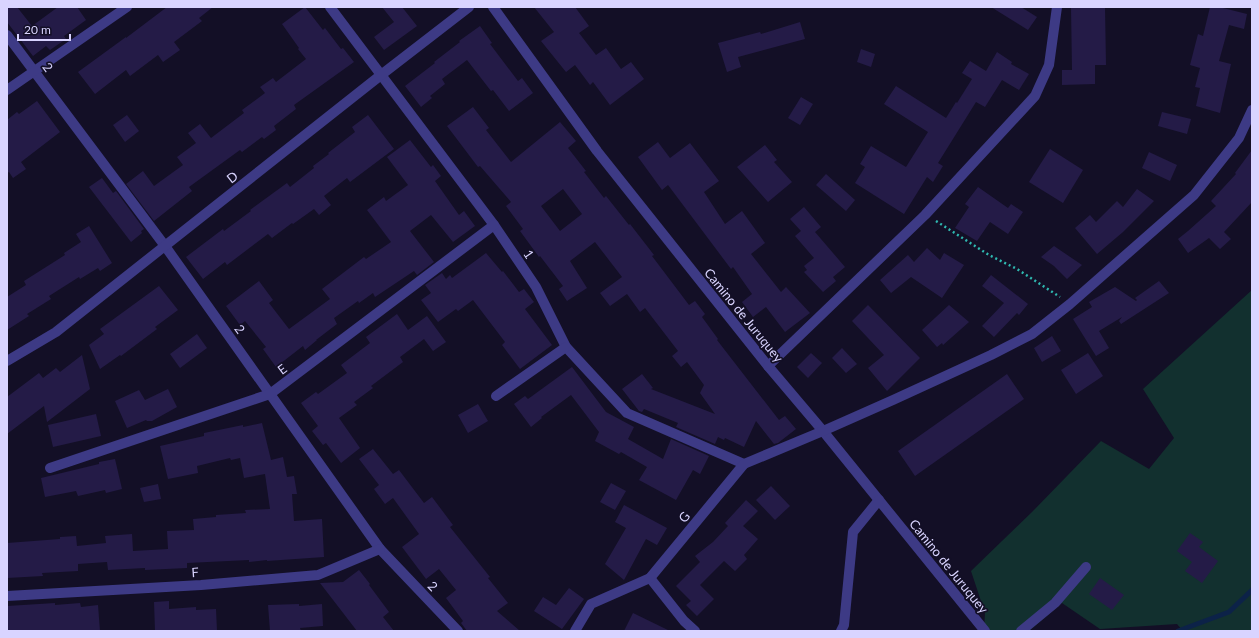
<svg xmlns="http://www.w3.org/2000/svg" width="1259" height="638" viewBox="0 0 1259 638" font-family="Lato,sans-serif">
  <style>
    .green { fill: #12302f }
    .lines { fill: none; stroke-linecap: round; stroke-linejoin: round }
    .stream { stroke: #0c2248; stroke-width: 5 }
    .building { fill: #241b47; fill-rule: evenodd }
    .path { stroke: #2fb8b0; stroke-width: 2.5; stroke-dasharray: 2 3; stroke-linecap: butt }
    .minor { stroke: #3d3a85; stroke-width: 10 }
    .labels { text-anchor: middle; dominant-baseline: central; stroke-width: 3.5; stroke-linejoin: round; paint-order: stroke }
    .street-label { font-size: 13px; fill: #d9d4ff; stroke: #130f26 }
  </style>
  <rect width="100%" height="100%" fill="#130f26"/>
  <!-- green -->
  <polygon class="green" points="1252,290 1252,631 1183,631 1177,624 1100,629 1062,603 1029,631 984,631 985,613 971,571 1033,511 1101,441 1149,469 1174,438 1143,389"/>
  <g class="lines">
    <!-- stream -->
    <polyline class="stream" points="1178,631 1229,612 1252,590"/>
  </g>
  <!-- building -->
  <g class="building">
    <polygon points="7,7 17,7 32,26 58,7 77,7 86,20 64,36 66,39 50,50 46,46 33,56 7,22"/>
    <polygon points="167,7 213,7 199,18 202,21 174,42 180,50 163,62 158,55 130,76 126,70 95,94 78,72 126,37 126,38"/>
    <polygon points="305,7 323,30 325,28 341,49 343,48 354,62 294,105 296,109 274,126 276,130 264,139 262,137 242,152 240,150 189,187 192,191 154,221 126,184 143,171 154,186 183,165 177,157 196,143 188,133 200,124 211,138 244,113 242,110 265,93 260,87 273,78 276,82 306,59 298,49 299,48 282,24"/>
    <polygon points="382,7 402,7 417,26 384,50 374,37 394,22"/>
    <polygon points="534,7 575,7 589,26 579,33 596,55 606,48 621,69 631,62 644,79 610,105 593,82 590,85 575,65 566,72 541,41 554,32"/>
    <polygon points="991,7 1021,7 1037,17 1028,30"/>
    <polygon points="1105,7 1106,65 1095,65 1095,84 1062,85 1062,70 1072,70 1071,8"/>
    <polygon points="1210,7 1219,7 1247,14 1244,29 1229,25 1219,61 1231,64 1220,113 1196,106 1200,88 1195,87 1200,68 1190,65 1198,34 1203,36"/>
    <polygon points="800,22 805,39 738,57 741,67 727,72 718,43 760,32 761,34"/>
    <polygon points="480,26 492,43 490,44 518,81 522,78 533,93 509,111 493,90 491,91 467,60 442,79 445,84 430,96 432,98 421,107 405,86 435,63 434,62 460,42 459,41"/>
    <polygon points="861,49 875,54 871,67 857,62"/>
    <polygon points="997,52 1012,62 1011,64 1029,74 1019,90 1002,80 985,107 976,102 938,163 943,166 933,182 927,177 904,214 855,183 865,167 860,164 871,146 906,167 928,132 884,104 896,86 946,118 956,102 957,103 972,79 962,73 970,61 986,71"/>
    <polygon points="801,97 813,104 800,125 788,118"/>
    <polygon points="37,101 60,132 21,162 26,169 13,178 9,172 7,173 7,120 17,112 19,114"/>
    <path d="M473 107 489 128 486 130 511 162 560 122 576 141 568 148 586 171 584 172 604 198 606 196 629 225 630 224 654 255 652 256 689 305 695 301 705 314 702 317 718 339 717 340 779 420 785 416 796 429 778 443 774 444 756 421 744 447 725 438 724 440 718 437 715 444 676 427 678 423 644 409 642 412 639 411 622 389 642 374 653 388 651 389 715 414 700 393 704 385 687 362 681 367 672 356 678 351 645 308 640 312 627 294 610 306 600 293 622 277 595 242 570 261 587 288 567 301 559 289 563 286 540 256 539 257 520 231 523 229 506 206 511 202 480 166 478 167 447 126ZM563 189 582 214 560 231 541 206Z"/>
    <polygon points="1162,112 1191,119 1187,134 1158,126"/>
    <polygon points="127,115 139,131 125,142 113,125"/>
    <polygon points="368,115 394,149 350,182 347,178 324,196 331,205 319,215 314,209 293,224 292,223 272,238 268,234 227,265 225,262 203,279 186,257 223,229 224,231 251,211 250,210 287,183 290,187 314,168 313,166 329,154 328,153 355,132 352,127"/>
    <polygon points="410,140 431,167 433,165 441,176 435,181 459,215 464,211 475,226 453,242 431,215 410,231 434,262 417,275 414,271 375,297 373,293 359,303 358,301 334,318 337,324 316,340 317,340 305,350 303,346 276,367 263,349 266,347 245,321 240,325 226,306 259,281 273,300 269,303 289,329 330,299 322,289 364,257 366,259 391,242 367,210 384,197 386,201 408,185 387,157"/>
    <polygon points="658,142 670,158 690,143 719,181 704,192 725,224 742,211 765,243 751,254 781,292 786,287 810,313 785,332 766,307 753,317 742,302 752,294 733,267 731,269 668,185 662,190 638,157"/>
    <polygon points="765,145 777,160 774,162 792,182 768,202 737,167"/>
    <polygon points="1050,149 1083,170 1063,203 1029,182"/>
    <polygon points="1252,150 1252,202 1224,232 1231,239 1220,249 1209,238 1188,253 1178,239 1188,231 1216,206 1211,201 1236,174 1235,173"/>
    <polygon points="1149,152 1177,165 1170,181 1142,168"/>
    <polygon points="826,174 855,200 846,211 816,185"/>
    <polygon points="102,178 113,193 116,191 144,229 141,231 142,233 131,242 89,187"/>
    <polygon points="978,187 1008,208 1011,204 1023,212 1008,234 990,222 977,241 955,228 969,207 965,204"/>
    <polygon points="1137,189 1154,201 1123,232 1097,254 1075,228 1090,215 1096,222 1117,201 1123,207"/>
    <polygon points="804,207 821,227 815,232 845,267 833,277 836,281 823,292 804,272 807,270 804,266 814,258 795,236 801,231 790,219"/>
    <polygon points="89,226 112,263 100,271 98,268 80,279 79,277 49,296 51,299 27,314 29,316 7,330 7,297 26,285 24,281 65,255 64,253 81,242 76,234"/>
    <polygon points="1054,246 1082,265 1067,279 1054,266 1041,257"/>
    <polygon points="927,248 940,260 944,253 964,265 942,298 911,277 891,293 880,280 908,255 914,262"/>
    <polygon points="486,253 502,272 503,271 519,292 524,289 534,302 525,309 552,345 520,369 502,345 505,342 473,300 458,311 456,309 438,322 421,300 431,293 425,285 442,273 446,279 450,275 452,278"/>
    <polygon points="991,275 1028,304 1019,315 1017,313 994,337 982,326 1004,303 982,286"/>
    <polygon points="1159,281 1169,293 1121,324 1119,321 1122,317 1099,331 1109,348 1096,356 1073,319 1092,307 1089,302 1115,287 1136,301 1137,300 1135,298"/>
    <polygon points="159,286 178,310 155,327 157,329 121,356 120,355 100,369 89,345 104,334 100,329"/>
    <polygon points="868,305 920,358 887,391 868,368 884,355 852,321"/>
    <polygon points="949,305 969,322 943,345 942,343 937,347 922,330"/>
    <polygon points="397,314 408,330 427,316 446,342 433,351 424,339 400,357 403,362 371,386 373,388 354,402 357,405 339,418 360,448 341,463 326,443 323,445 312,431 318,426 301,403 316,392 318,394 347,373 341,365 370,343 366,337"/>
    <polygon points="197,334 207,348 180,368 170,354"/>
    <polygon points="1052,336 1061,351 1042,362 1034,348"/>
    <polygon points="842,348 857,364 846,373 832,358"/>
    <polygon points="811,353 822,363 808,378 797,367"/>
    <polygon points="1088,353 1103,376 1076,394 1061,370"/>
    <polygon points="82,355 90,389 47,422 44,406 7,434 7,397 39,373 43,378 56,368 60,372"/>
    <polygon points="572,367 606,412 634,427 628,439 663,459 671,439 709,456 700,474 693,470 676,500 639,480 647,467 621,452 619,454 595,441 599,432 571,395 541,417 542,418 531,427 514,404 525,396 528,399"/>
    <polygon points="1007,374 1024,399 915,476 898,451"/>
    <polygon points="168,389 177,407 152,421 147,421 146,420 127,428 115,401 139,390 145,400"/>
    <polygon points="478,404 488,421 468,433 458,415"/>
    <polygon points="96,414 101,436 53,447 48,425"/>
    <polygon points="262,423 271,460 283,457 287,477 294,476 297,494 292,494 294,521 322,519 324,557 267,561 267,560 249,562 249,560 187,563 187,568 145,570 145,568 108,570 107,562 78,564 78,571 42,573 43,576 7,578 7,543 60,539 60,537 76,536 77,546 106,543 105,536 132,534 133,551 168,549 167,531 194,530 193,519 216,517 216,515 246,513 245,510 270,509 265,474 244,478 240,458 231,460 230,458 197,466 198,473 168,479 160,446 204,436 204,433 243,425 243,427"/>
    <polygon points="373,449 393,474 399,470 424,503 432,497 453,525 450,527 490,577 488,578 508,603 497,611 520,631 467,631 461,623 463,621 446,598 456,590 439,569 426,579 402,547 419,534 393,498 385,504 374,489 379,485 359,459"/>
    <polygon points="115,459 122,489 106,493 105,490 78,496 76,491 45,497 41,478 99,464 99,462"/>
    <polygon points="611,483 626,491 615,510 600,502"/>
    <polygon points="158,484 161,499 144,502 140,488"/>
    <polygon points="771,486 790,506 775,520 756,500"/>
    <polygon points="746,500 758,511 743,526 758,539 744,555 747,559 735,571 724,561 700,585 714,599 697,616 686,605 691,601 676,586 700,562 695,556 713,542 728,526 725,523"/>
    <polygon points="624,505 667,528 657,545 646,539 624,580 605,564 626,528 615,522"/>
    <polygon points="1190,533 1203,542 1199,547 1218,561 1202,583 1185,571 1192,562 1177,551"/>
    <polygon points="359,570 370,584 369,585 389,612 383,617 394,631 357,631 320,583 343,582"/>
    <polygon points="1100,578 1124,595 1112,610 1089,594"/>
    <polygon points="569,588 584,599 562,629 534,611 543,597 556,605"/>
    <polygon points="169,601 169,609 196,607 196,610 216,609 217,631 155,631 154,602"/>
    <polygon points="55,603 55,605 80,603 81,607 98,605 100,631 7,631 7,606"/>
    <polygon points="299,604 299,606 322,604 323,626 300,628 301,631 270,631 268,605"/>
    <polygon points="633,613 670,631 624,631"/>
  </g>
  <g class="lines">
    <!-- path -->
    <polyline class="path" points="936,221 989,255 1017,269 1060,297"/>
    <!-- minor -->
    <g class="minor">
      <polyline points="330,7 494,225 536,287 566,347 627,413 744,464"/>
      <polyline points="493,7 597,151 768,366 823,431 985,631"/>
      <polyline points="7,35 165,246 380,549 458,631"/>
      <polyline points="7,90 127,7"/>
      <polyline points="7,361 56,332 381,75 469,7"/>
      <polyline points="768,366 925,215 1035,96 1049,65 1057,7"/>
      <polyline points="496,396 566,347"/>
      <polyline points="50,468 270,394 494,225"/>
      <polyline points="650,578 684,621 695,631"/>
      <polyline points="7,596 201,585 318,575 380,549"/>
      <polyline points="575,631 591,604 650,578 744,464 823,431 893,400 991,355 1032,334 1070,304 1194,195 1239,138 1252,110"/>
      <polyline points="841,631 844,625 853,532 879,500"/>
      <polyline points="1021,631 1055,603 1086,567"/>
    </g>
  </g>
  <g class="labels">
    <!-- street labels -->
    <g class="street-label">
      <text transform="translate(48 67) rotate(53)">2</text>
      <text transform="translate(232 177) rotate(-38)">D</text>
      <text transform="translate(529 254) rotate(56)">1</text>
      <text transform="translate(744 315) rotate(51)">Camino de Juruquey</text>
      <text transform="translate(240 329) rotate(55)">2</text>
      <text transform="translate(282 369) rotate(-37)">E</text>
      <text transform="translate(684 517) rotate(-50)">G</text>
      <text transform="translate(949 566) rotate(51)">Camino de Juruquey</text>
      <text transform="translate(195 572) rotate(-4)">F</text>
      <text transform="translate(433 586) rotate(46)">2</text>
    </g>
  </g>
  <!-- border -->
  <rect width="1259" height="638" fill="none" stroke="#d9d4ff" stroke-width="16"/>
  <!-- scale -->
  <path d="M18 34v6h52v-6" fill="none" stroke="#d9d4ff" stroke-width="2"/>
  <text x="24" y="34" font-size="12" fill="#d9d4ff" stroke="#130f26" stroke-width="3" paint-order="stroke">20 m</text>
</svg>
